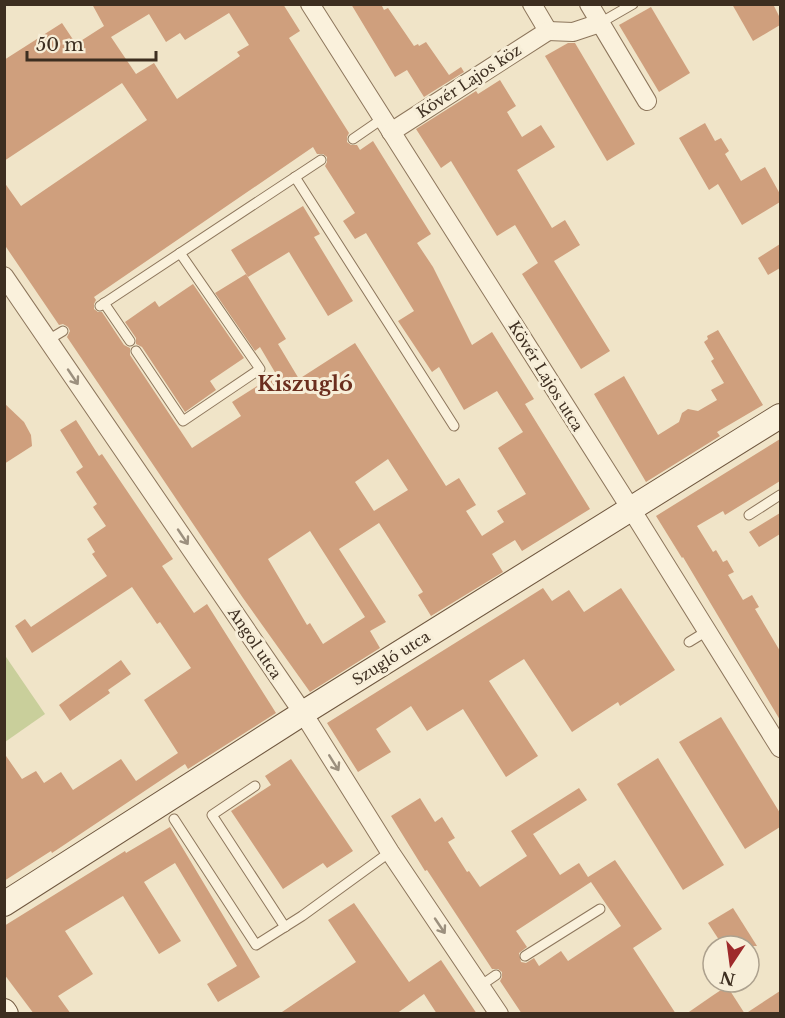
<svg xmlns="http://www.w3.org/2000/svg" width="785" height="1018" viewBox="0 0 785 1018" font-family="'Libre Baskerville',serif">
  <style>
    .green { fill: #c9cf9b }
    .building { fill: #cf9f7d; fill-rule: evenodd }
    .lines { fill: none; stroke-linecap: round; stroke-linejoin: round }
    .lane-casing { stroke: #8d765c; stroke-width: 11 }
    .street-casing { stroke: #8d765c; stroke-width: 20 }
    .secondary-casing { stroke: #6f573f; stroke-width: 26 }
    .lane { stroke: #faf1dc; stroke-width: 9 }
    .street { stroke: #faf1dc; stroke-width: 18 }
    .secondary { stroke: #faf1dc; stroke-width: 24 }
    .oneway { stroke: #9c907e }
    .labels { text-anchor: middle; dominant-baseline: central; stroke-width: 6; stroke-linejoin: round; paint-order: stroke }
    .street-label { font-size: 15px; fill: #3d2e20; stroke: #f7eed8 }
    .district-label { font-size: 21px; font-weight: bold; fill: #6b2e1e; stroke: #f7eed8 }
  </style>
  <rect width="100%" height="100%" fill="#f0e4c8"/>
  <!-- green -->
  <polygon class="green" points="4,654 45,714 5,742 4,742"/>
  <!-- building -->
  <g class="building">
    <path d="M92 4H283L300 31 289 38 349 133 347 137V142L351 145H357L360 150 373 141 431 234 417 243 433 267 472 345 492 332 534 399 525 404 590 509 522 551 515 540 492 554 503 572 431 616 418 595 423 592 379 523 339 549 386 622 370 631 380 648 310 692 243 598 67 337 70 331 68 327 63 324 59 325 4 244V182L21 206 147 120 122 83 4 161V60L62 23 76 44 104 26ZM229 13 249 45 237 52 240 56 177 99 154 63 136 74 111 37 149 14 166 42 180 33 185 40ZM313 147 317 154H323L327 157V162L325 166 355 213 343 221 355 239 366 233 414 311 398 321 432 372 439 367 464 410 497 391 523 432 498 448 526 494 497 511 504 522 482 536 466 511 476 505 459 478 446 486 355 343 299 379 278 344 286 339 246 274 215 293 255 351 260 347 276 374 232 402 241 416 192 448 130 355V348L124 345 102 312H98L94 309V304L96 300 94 297ZM388 459 408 490 374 511 355 482ZM310 531 365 617 323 644 310 623 307 625 268 559Z"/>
    <polygon points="351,4 381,4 384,10 388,8 414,46 418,44 419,46 426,42 449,75 461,67 464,72 424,97 407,70 395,77"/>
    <polygon points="732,4 773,4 780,18 780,25 753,41"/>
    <polygon points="651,7 690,73 659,92 619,25"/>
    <polygon points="568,43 575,43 635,144 607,161 545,56"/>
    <polygon points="500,80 516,106 507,112 522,137 541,125 555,147 517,170 552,228 565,220 580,245 554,261 610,351 581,369 522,274 538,263 515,225 497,236 451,161 441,168 416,129 476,91 478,94"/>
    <polygon points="705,123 715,141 721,138 729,151 725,154 741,181 765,167 780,194 780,202 742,225 718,184 709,190 679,138"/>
    <polygon points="303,206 320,234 314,237 353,301 328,316 289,252 248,277 231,250"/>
    <polygon points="780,244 780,268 768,275 758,258"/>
    <polygon points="193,284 244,358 210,381 216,390 185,412 142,347 136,344 136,338 125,322 155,301 159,307"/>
    <polygon points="718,330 763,405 717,432 720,436 646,482 594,394 624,376 658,435 679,422 682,413 688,409 698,411 717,400 711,390 724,383 711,361 714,359 704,342 708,339 707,336"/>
    <polygon points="4,403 24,422 31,435 32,446 4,464"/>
    <polygon points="76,420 99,456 102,454 173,559 162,566 194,613 207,604 276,713 188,769 185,764 52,853 51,851 4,881 4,753 22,779 36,771 44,783 61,772 73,790 121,759 136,781 178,753 144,700 191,668 160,622 157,624 132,587 32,653 15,626 25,619 31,627 107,576 92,554 95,552 87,539 106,526 93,507 97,504 76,472 83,467 60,430"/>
    <polygon points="780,439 780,481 725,515 723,511 697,526 713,552 716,550 723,562 727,560 734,572 728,575 743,600 752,595 759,607 755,609 780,651 780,720 683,557 682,558 656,516"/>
    <polygon points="780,513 780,534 759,547 749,532"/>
    <polygon points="543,588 552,601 569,590 584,612 621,588 675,670 620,706 618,702 572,732 524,659 489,681 538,756 506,777 463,709 427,731 411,706 376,729 391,752 358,772 327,723"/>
    <polygon points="121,660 131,674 108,690 110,693 70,721 59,705"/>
    <polygon points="721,717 780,813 780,827 745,849 679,742"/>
    <polygon points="658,758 724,865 683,890 617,784"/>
    <polygon points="291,759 353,851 327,868 323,863 283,889 231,811 271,785 265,776"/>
    <path d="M579 788 587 800 533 834 560 875 579 863 588 877 615 860 662 929 633 948 676 1014H522L500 981 502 977V972L498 969H492L427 870 425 871 391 816 420 798 435 822 442 817 455 838 448 842 467 872 469 871 480 887 527 856 511 831ZM591 882 621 926 568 961 561 951 539 966 534 958 526 963 521 962 519 953 527 947 516 931Z"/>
    <polygon points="170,827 260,977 218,1002 207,984 237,966 175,863 144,882 181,941 159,954 123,896 65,931 93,974 58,996 71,1014 34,1014 4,974 4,926 125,851 126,853"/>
    <polygon points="354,903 409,982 441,960 477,1014 437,1014 424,994 396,1014 279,1014 356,962 328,920"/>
    <polygon points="733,908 757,946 723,946 708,923"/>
    <polygon points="727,986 745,1014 686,1014 712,996"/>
    <polygon points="780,991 780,1014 745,1014"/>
  </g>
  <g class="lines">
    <!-- lane casing -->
    <g class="lane-casing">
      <g id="lane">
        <polyline points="600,23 633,4"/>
        <polyline points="353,139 382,119"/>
        <polyline points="295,177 454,426"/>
        <polyline points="104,303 130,341"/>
        <polyline points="100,306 321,160"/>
        <polyline points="48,340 63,331"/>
        <polyline points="136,351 183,421 260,369 180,253"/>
        <polyline points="749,515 780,495"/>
        <polyline points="689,642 707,631"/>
        <polyline points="255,786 212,815 285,927"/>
        <polyline points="174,819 256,945 302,916 390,852"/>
        <polyline points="525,956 600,909"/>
        <polyline points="480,986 496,975"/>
      </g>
    </g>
    <!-- street casing -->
    <g class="street-casing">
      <g id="street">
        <polyline points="310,4 631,509 780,748"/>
        <polyline points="532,4 548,31"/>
        <polyline points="589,4 647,101"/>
        <polyline points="548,31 573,32 600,23"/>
        <polyline points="391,132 548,31"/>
        <polyline points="4,276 303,713 390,852 499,1014"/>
      </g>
    </g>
    <!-- secondary casing -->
    <g class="secondary-casing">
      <g id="secondary">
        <polyline points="4,904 303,713 780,416"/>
        <polyline points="4,1011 6,1014"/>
      </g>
    </g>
    <!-- lane -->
    <use href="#lane" class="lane"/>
    <!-- street -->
    <use href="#street" class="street"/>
    <!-- secondary -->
    <use href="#secondary" class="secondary"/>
  </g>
  <!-- one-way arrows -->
  <defs><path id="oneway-shaft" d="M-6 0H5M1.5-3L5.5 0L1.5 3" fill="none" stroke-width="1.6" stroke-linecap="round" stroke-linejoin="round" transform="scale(1.5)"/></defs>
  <g class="oneway">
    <use href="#oneway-shaft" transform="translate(73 377) rotate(56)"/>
    <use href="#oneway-shaft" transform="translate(183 537) rotate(56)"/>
    <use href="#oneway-shaft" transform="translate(334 763) rotate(58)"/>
    <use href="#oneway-shaft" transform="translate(440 926) rotate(56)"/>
  </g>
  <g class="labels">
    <!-- street labels -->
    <g class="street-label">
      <text transform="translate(469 81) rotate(-33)">Kövér Lajos köz</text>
      <text transform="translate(546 376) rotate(58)">Kövér Lajos utca</text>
      <text transform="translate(255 643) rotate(56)">Angol utca</text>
      <text transform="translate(391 658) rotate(-32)">Szugló utca</text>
    </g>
    <!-- district labels -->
    <g class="district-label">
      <text x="305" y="384">Kiszugló</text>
    </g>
  </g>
  <!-- border -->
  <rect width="785" height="1018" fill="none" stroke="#3d2e20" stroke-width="12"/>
  <!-- north arrow -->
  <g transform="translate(731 964) rotate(193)"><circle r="28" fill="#f7eed8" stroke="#ada18e" stroke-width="1.5"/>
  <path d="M0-4.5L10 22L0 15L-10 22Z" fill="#9e2a2b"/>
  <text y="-9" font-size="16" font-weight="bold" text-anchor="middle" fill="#3d2e20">N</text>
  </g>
  <!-- scale -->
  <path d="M27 51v9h129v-9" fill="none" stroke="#3d2e20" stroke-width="3"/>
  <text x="36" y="51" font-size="18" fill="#3d2e20" stroke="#f7eed8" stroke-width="4.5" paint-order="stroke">50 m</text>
</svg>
